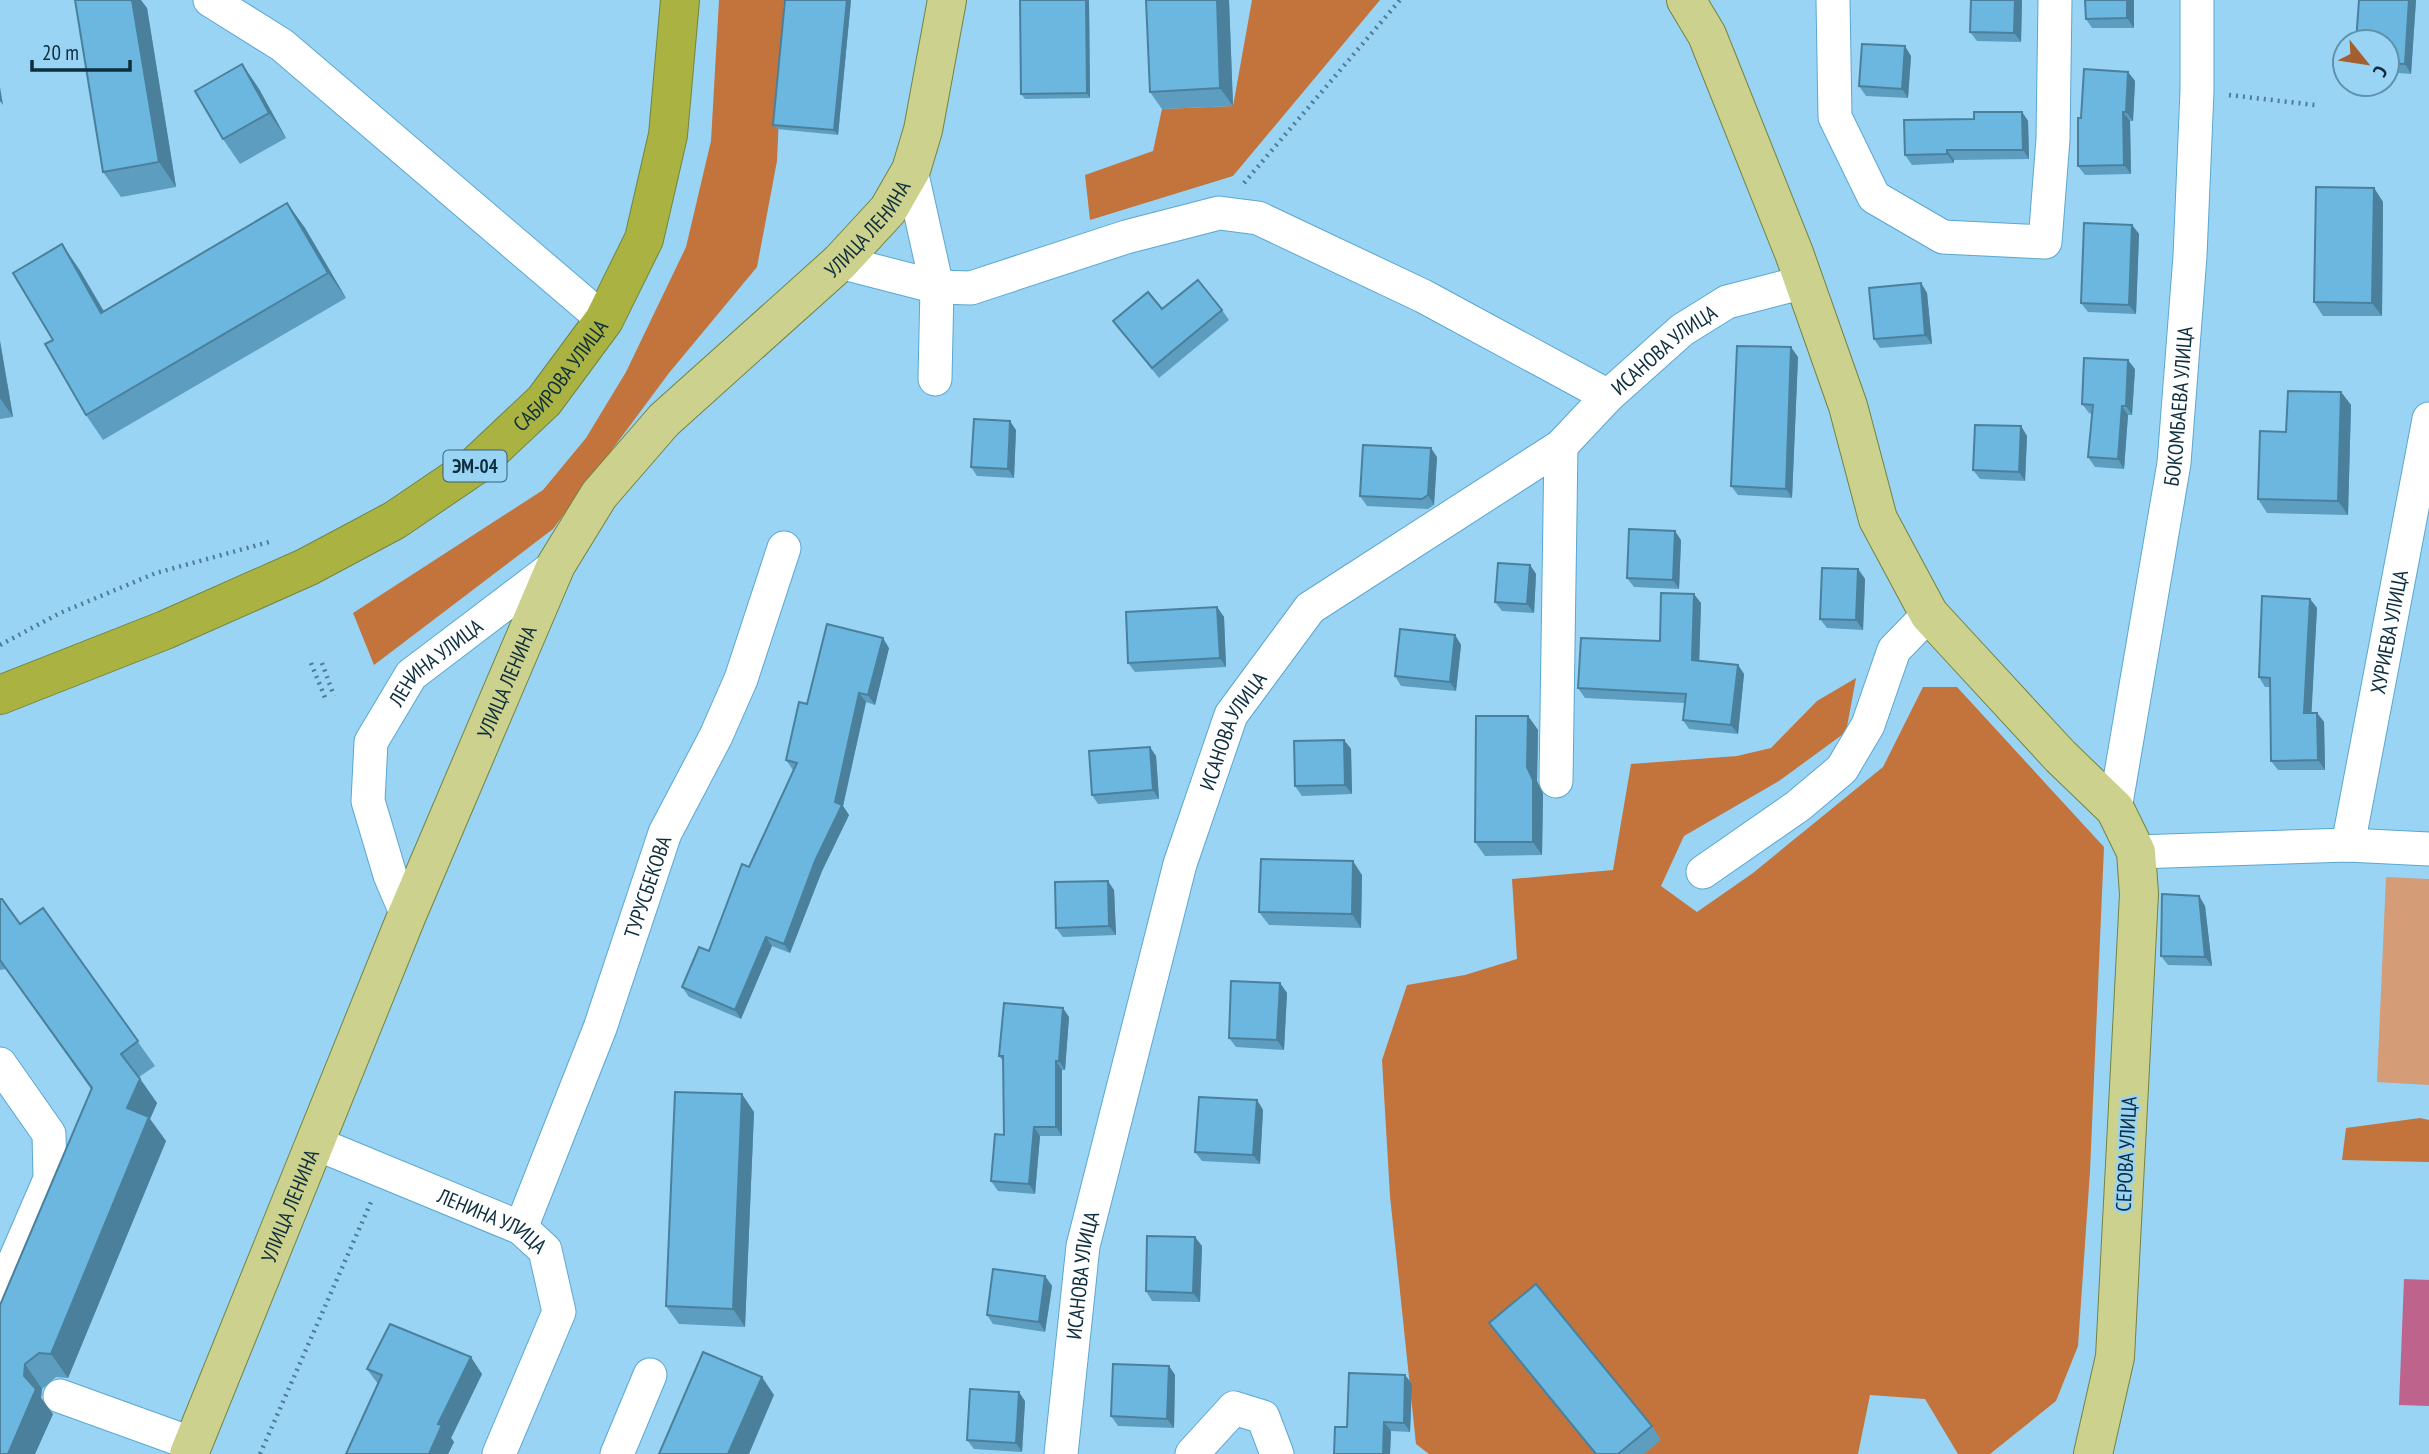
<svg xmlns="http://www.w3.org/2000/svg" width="2429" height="1454" viewBox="0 0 2429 1454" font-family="'PT Sans Narrow',sans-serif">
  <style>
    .green { fill: #d59c78 }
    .forest { fill: #c3733c }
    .water { fill: #be648c }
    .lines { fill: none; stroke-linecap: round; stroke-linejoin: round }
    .minor-casing { stroke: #5ba7cf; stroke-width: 35 }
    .major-casing { stroke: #738440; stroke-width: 40 }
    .highway-casing { stroke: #738440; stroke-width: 40 }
    .path { stroke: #507d96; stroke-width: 4.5; stroke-dasharray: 2 5; stroke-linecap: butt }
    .minor { stroke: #fff; stroke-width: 33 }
    .major { stroke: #ccd18d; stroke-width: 38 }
    .highway { stroke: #aab341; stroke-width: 38 }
    .wall { fill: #5c9dc0 }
    .shaded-wall { fill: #4b809c }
    .building { fill: #6bb7df; stroke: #4b809c; stroke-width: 2 }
    .labels { text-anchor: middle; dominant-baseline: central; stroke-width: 5; stroke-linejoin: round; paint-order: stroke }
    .shield { fill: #99d4f5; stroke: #376075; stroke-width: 2 }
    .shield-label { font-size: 19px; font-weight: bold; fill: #0d2e3e }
    .street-label { font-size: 21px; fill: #0d2e3e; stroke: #99d4f5 }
  </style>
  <rect width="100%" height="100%" fill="#99d4f5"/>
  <!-- green -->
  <polygon class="green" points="2386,877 2429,879 2429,1085 2377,1082"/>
  <!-- forest -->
  <g class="forest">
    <polygon points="719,0 784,0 777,161 757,267 669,373 553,529 374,665 353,613 543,490 586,438 626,372 686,247 711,141"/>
    <polygon points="1252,0 1380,0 1233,176 1090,220 1085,175 1153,151 1162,109 1233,106"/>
    <polygon points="1856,678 1846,732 1779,781 1684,836 1661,886 1697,912 1753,873 1883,767 1923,687 1957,687 2104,847 2090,1171 2078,1346 2056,1401 1990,1454 1958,1454 1925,1399 1870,1395 1858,1454 1429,1454 1416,1444 1390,1196 1382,1060 1407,985 1465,975 1517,959 1512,879 1613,870 1631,764 1737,756 1771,748 1817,701"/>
    <polygon points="2420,1118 2429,1120 2429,1162 2342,1160 2346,1128"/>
  </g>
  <!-- water -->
  <polygon class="water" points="2404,1279 2429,1280 2429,1406 2399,1405"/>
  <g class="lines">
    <!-- minor casing -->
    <g class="minor-casing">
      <g id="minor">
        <polyline points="210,0 282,45 604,320"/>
        <polyline points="1833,0 1835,117 1874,197 1943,237 2045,242 2053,139 2055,0"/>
        <polyline points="911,170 937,287 935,379"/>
        <polyline points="840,262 937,287 971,288 1126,237 1219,213 1258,218 1423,296 1608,396"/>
        <polyline points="1556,781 1561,446"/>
        <path id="s1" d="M2115 809 2174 463 2190 256 2197 91V0"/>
        <path id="s2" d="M2348 845 2429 419"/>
        <polyline points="2136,852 2348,845 2429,849"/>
        <polyline points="1703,872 1798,806 1842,769 1868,725 1894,650 1929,614"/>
        <path id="s3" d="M407 915 390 875 368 801 371 742 411 675 556 565"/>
        <polyline points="0,1064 49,1134 50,1179 0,1295"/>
        <path id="s4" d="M315 1143 521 1228 545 1250 559 1312 499 1454"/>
        <path id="s5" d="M521 1228 600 1028 665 833 716 736 741 679 784 548"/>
        <polyline points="60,1396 193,1444"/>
        <polyline points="617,1454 650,1375"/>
        <path id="s6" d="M1061 1454 1083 1246 1180 864 1231 715 1310 608 1561 446 1608 396 1682 330 1727 302 1804 282"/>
        <polyline points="1192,1454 1234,1408 1263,1417 1277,1454"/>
      </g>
    </g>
    <!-- major casing -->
    <g class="major-casing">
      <g id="major">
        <polyline points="1686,0 1707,35 1794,253 1848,406 1878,519 1929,614 2060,756 2115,809 2136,852 2139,894 2115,1357 2093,1454"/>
        <path id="s7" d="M189 1454 407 915 556 565 599 495 664 420 840 262 888 210 911 170 923 130 947 0"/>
      </g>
    </g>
    <!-- highway casing -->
    <g class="highway-casing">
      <g id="highway">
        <path id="s8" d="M0 695 165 630 307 567 395 520 476 465 544 401 604 320 644 239 668 135 680 0"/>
      </g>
    </g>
    <!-- path -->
    <g class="path">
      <polyline points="2229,95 2315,105"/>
      <polyline points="1244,183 1400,0"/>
      <polyline points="0,645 60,613 156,573 269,542"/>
      <polyline points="311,663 326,700"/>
      <polyline points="322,663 334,696"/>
      <polyline points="260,1454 371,1202"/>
    </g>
    <!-- minor -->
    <use href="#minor" class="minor"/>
    <!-- major -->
    <use href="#major" class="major"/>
    <!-- highway -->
    <use href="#highway" class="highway"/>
  </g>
  <!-- wall -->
  <g class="wall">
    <polygon points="785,0 851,0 838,135 777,129 773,125"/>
    <polygon points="1089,0 1090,98 1025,99 1021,94"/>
    <polygon points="1146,0 1229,0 1233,106 1162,109 1150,92"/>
    <polygon points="2022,0 2021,42 1977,41 1970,32"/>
    <polygon points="2134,0 2134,28 2092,28 2086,19"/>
    <polygon points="2359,0 2416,0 2411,74 2387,72 2387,42"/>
    <polygon points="147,8 176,187 121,197 103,172"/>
    <polygon points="1911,56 1908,98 1866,96 1859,86"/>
    <polygon points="242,64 259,89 286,138 240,164 223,139"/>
    <polygon points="2128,72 2135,81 2133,121 2130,121 2131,174 2085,175 2078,166 2081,118"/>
    <polygon points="2022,112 2028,121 2029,159 1954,160 1954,163 1912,165 1905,155 1974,119"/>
    <polygon points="2374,188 2383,202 2382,316 2323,316 2314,302"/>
    <polygon points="287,203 305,228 346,298 103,440 86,415 53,340 79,269 104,311"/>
    <polygon points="2132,225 2139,234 2136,314 2088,312 2081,303"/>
    <polygon points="1921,283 1927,293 1932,344 1880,348 1874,339"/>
    <polygon points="1162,309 1222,310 1229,320 1159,378 1113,321"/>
    <polygon points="0,341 13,417 0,419"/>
    <polygon points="1798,357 1792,498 1738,495 1731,486"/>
    <polygon points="2135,369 2132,415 2128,415 2124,469 2095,467 2088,457 2092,414 2089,413 2082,404"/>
    <polygon points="2341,392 2351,405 2348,515 2267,513 2258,499 2286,432"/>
    <polygon points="2021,426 2027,436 2025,481 1980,479 1973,470"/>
    <polygon points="1016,430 1014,478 977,476 971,467"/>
    <polygon points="1437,457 1434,505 1428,509 1367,506 1360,496"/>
    <polygon points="1681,540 1679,589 1634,587 1627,578"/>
    <polygon points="1530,565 1536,574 1534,613 1502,611 1495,602"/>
    <polygon points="1858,569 1865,579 1863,630 1827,628 1820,619"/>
    <polygon points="2310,599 2317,608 2311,713 2317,713 2324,722 2325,770 2278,770 2271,761 2270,687 2265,687 2259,677"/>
    <polygon points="1701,603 1699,661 1738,665 1744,674 1738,734 1689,729 1683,720 1685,703 1585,698 1578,688 1660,641"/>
    <polygon points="1217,607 1224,617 1226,667 1135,672 1128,663"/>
    <polygon points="1455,635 1461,645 1456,691 1401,686 1395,676"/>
    <polygon points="889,648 875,705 866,702 843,806 849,815 822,871 790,953 772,946 741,1019 689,997 682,987 709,951 749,867 793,770 786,760 807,704"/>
    <polygon points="1528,716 1538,730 1537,781 1543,794 1542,855 1485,856 1475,842"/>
    <polygon points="1344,740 1351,749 1352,794 1302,796 1295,786"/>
    <polygon points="1156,756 1159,799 1098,804 1092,795"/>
    <polygon points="1362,875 1361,928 1269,925 1259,912"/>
    <polygon points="1114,890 1116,935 1063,937 1056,928"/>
    <polygon points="2199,896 2205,906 2212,966 2168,965 2161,956"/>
    <polygon points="0,899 20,924 43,908 155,1066 139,1077 157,1103 150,1119 166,1141 68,1378 56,1377 42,1389 41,1398 53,1414 35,1454 0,1454 91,1089 6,969 0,970"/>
    <polygon points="1280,983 1287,993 1284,1050 1236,1047 1229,1038"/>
    <polygon points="1069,1017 1065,1070 1062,1070 1062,1136 1040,1136 1035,1194 998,1191 991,1181 1004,1135 1003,1061 999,1056"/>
    <polygon points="1257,1100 1263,1110 1260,1164 1202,1161 1195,1152"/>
    <polygon points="754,1112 745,1327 679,1324 666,1306"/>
    <polygon points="1202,1246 1200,1302 1152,1301 1146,1291"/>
    <polygon points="1045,1276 1052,1286 1045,1332 993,1324 987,1315"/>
    <polygon points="1489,1323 1652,1426 1661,1440 1644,1454 1595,1454 1498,1336"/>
    <polygon points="1169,1366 1175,1375 1174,1428 1118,1426 1111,1416"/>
    <polygon points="367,1369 482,1374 451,1438 454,1442 448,1454 346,1454 378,1384"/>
    <polygon points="1405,1375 1412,1384 1410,1432 1391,1431 1390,1454 1334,1454 1347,1427"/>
    <polygon points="1025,1401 1022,1452 974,1449 967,1440"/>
  </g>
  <!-- shaded-wall -->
  <g class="shaded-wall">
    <polygon points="132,0 141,0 147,8 176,187 159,162"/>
    <polygon points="847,0 851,0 838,135 834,130"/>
    <polygon points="1086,0 1089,0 1090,98 1087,93"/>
    <polygon points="1217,0 1229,0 1233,106 1220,88"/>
    <polygon points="2015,0 2022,0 2021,42 2014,33"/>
    <polygon points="2127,0 2134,0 2134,28 2127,18"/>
    <polygon points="2409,0 2416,0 2411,74 2405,64"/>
    <polygon points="1905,46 1911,56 1908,98 1902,89"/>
    <polygon points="242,64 259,89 286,138 269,113"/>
    <polygon points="2128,72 2135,81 2133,121 2126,112"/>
    <polygon points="0,87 3,105 0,101"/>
    <polygon points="2022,112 2028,121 2029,159 2023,150"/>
    <polygon points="2123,112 2130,121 2131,174 2124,165"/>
    <polygon points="1947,150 1954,160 1954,163 1947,154"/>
    <polygon points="2374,188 2383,202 2382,316 2372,303"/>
    <polygon points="287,203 305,228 346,298 328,273"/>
    <polygon points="2132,225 2139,234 2136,314 2129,305"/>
    <polygon points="62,244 79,269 119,338 101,313"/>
    <polygon points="1921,283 1927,293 1932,344 1925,335"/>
    <polygon points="0,341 13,417 0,398"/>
    <polygon points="1791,347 1798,357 1792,498 1786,489"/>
    <polygon points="2128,360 2135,369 2132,415 2126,406"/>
    <polygon points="2341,392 2351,405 2348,515 2338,501"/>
    <polygon points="2122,406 2128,415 2124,469 2118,459"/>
    <polygon points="1010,421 1016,430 1014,478 1008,469"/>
    <polygon points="2021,426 2027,436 2025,481 2019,472"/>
    <polygon points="1431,448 1437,457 1434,505 1428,495"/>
    <polygon points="1675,531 1681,540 1679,589 1673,580"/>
    <polygon points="1530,565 1536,574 1534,613 1527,604"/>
    <polygon points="1858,569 1865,579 1863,630 1856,620"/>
    <polygon points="1694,594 1701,603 1699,669 1692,660"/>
    <polygon points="2310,599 2317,608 2311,723 2304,713"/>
    <polygon points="1217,607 1224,617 1226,667 1220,658"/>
    <polygon points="1455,635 1461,645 1456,691 1450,682"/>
    <polygon points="883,638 889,648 875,705 868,695"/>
    <polygon points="1738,665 1744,674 1738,734 1731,725"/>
    <polygon points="859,693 866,702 843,806 849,815 822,871 790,953 784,944 835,802"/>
    <polygon points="2317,713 2324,722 2325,770 2318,760"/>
    <polygon points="1528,716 1538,730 1537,781 1543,794 1542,855 1533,842 1527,767"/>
    <polygon points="1344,740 1351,749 1352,794 1345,785"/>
    <polygon points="1150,747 1156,756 1159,799 1153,790"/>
    <polygon points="1353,861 1362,875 1361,928 1352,914"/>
    <polygon points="1108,881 1114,890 1116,935 1109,926"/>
    <polygon points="2199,896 2205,906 2212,966 2205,957"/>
    <polygon points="766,937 772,946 741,1019 735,1010"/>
    <polygon points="1280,983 1287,993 1284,1050 1277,1040"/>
    <polygon points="1063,1008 1069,1017 1065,1070 1059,1061"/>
    <polygon points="1056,1061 1062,1070 1062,1136 1056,1127"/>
    <polygon points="140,1079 157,1103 150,1119 166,1141 68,1378 51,1354 127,1108"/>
    <polygon points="742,1094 754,1112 745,1327 733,1309"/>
    <polygon points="1257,1100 1263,1110 1260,1164 1253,1155"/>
    <polygon points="1034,1127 1040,1136 1035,1194 1029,1184"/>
    <polygon points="1195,1237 1202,1246 1200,1302 1193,1293"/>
    <polygon points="1045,1276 1052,1286 1045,1332 1039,1322"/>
    <polygon points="471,1357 482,1374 451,1438 454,1442 448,1454 429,1454 438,1424"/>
    <polygon points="25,1364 42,1389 41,1398 53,1414 35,1454 8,1454 24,1376"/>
    <polygon points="1169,1366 1175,1375 1174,1428 1167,1419"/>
    <polygon points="1405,1375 1412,1384 1410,1432 1404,1423"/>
    <polygon points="762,1377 774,1395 749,1454 728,1454"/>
    <polygon points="1019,1392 1025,1401 1022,1452 1016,1443"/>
    <polygon points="1384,1422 1391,1431 1390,1454 1383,1454"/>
  </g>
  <!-- building -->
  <g class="building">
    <polygon points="75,0 132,0 159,162 103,172"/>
    <polygon points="785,0 847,0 834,130 773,125"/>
    <polygon points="1020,0 1086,0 1087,93 1021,94"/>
    <polygon points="1146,0 1217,0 1220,88 1150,92"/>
    <polygon points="1971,0 2015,0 2014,33 1970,32"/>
    <polygon points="2085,0 2127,0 2127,18 2086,19"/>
    <polygon points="2359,0 2409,0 2405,64 2387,63 2387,42 2356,42"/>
    <polygon points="1862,44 1905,46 1902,89 1859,86"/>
    <polygon points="242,64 269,113 223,139 195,91"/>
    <polygon points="2084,69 2128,72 2126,112 2123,112 2124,165 2078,166 2078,118 2081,118"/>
    <polygon points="1974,112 2022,112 2023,150 1947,150 1947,154 1905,155 1904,120 1974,119"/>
    <polygon points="2316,187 2374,188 2372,303 2314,302"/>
    <polygon points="287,203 328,273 86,415 45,344 53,340 13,273 62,244 101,313"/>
    <polygon points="2084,223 2132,225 2129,305 2081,303"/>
    <polygon points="1198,280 1222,310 1152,368 1113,321 1148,292 1162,309"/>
    <polygon points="1921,283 1925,335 1874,339 1869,288"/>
    <polygon points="1737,346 1791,347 1786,489 1731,486"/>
    <polygon points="2084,358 2128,360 2126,406 2122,406 2118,459 2088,457 2093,405 2082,404"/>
    <polygon points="2288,391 2341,392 2338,501 2258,499 2260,431 2286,432"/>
    <polygon points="974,419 1010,421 1008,469 971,467"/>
    <polygon points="1975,425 2021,426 2019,472 1973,470"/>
    <polygon points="1363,445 1431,448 1428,495 1422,499 1360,496"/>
    <polygon points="1629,529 1675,531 1673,580 1627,578"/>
    <polygon points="1498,563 1530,565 1527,604 1495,602"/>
    <polygon points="1822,568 1858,569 1856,620 1820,619"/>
    <polygon points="1661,593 1694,594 1692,660 1738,665 1731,725 1683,720 1686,694 1578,688 1581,638 1660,641"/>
    <polygon points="2262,596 2310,599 2304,713 2317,713 2318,760 2271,761 2270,678 2259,677"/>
    <polygon points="1217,607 1220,658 1128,663 1126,612"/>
    <polygon points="827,624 883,638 868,695 859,693 835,802 842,805 815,861 784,944 766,937 735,1010 682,987 699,947 709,951 742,864 749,867 797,763 786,760 799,702 807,704"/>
    <polygon points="1400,629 1455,635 1450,682 1395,676"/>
    <polygon points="1476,716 1528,716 1527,767 1533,780 1533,842 1475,842"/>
    <polygon points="1344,740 1345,785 1295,786 1294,741"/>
    <polygon points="1150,747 1153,790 1092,795 1089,751"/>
    <polygon points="1261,859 1353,861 1352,914 1259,912"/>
    <polygon points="1108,881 1109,926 1056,928 1055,882"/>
    <polygon points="2162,894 2199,896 2205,957 2161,956"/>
    <polygon points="0,899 2,899 20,924 43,908 138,1041 121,1054 140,1079 127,1108 149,1117 51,1354 39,1353 25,1364 24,1376 36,1389 8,1454 0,1454 0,1305 92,1088 0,960"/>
    <polygon points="1231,981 1280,983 1277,1040 1229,1038"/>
    <polygon points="1004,1003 1063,1008 1059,1061 1056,1061 1056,1127 1034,1127 1029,1184 991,1181 995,1134 1004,1135 1003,1056 999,1056"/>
    <polygon points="675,1092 742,1094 733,1309 666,1306"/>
    <polygon points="1199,1097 1257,1100 1253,1155 1195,1152"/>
    <polygon points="1147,1236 1195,1237 1193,1293 1146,1291"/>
    <polygon points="993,1269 1045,1276 1039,1322 987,1315"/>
    <polygon points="1536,1284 1652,1426 1618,1454 1596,1454 1489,1323"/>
    <polygon points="390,1324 471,1357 438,1424 442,1425 429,1454 346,1454 382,1375 367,1369"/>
    <polygon points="703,1352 762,1377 728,1454 659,1454"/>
    <polygon points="1113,1364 1169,1366 1167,1419 1111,1416"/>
    <polygon points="1349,1373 1405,1375 1404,1423 1384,1422 1383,1454 1334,1454 1335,1427 1347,1427"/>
    <polygon points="970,1389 1019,1392 1016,1443 967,1440"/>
  </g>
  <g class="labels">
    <!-- shield labels -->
    <rect class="shield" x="443.5" y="450.5" width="63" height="31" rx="5"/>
    <g class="shield-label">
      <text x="475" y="466">ЭМ-04</text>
    </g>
    <!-- street labels -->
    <g class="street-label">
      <text stroke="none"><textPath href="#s7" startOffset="1423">УЛИЦА ЛЕНИНА</textPath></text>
      <text stroke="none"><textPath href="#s6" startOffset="1334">ИСАНОВА УЛИЦА</textPath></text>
      <text stroke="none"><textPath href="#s8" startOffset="654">САБИРОВА УЛИЦА</textPath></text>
      <text stroke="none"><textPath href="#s1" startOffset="408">БОКОМБАЕВА УЛИЦА</textPath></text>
      <text stroke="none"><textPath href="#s2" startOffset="217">ХУРИЕВА УЛИЦА</textPath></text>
      <text stroke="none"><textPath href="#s3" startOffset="284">ЛЕНИНА УЛИЦА</textPath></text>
      <text stroke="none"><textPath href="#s7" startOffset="835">УЛИЦА ЛЕНИНА</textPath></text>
      <text stroke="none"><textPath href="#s6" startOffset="747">ИСАНОВА УЛИЦА</textPath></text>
      <text stroke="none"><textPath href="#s5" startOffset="364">ТУРУСБЕКОВА</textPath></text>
      <text transform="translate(2126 1154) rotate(-87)">СЕРОВА УЛИЦА</text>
      <text stroke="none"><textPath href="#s7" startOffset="268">УЛИЦА ЛЕНИНА</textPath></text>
      <text stroke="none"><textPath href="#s4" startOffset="194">ЛЕНИНА УЛИЦА</textPath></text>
      <text stroke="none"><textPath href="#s6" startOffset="180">ИСАНОВА УЛИЦА</textPath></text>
    </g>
  </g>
  <!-- north arrow -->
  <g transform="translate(2366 63) rotate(120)"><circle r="33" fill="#99d4f5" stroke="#6192ac" stroke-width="2"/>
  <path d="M0-5L12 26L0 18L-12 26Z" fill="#a35f2f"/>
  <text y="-10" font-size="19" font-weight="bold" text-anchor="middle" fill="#0d2e3e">С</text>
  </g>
  <!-- scale -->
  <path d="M32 60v10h98v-10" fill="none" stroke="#0d2e3e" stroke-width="3.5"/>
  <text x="42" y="60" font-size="21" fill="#0d2e3e" stroke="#99d4f5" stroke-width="5" paint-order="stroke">20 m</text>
</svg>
